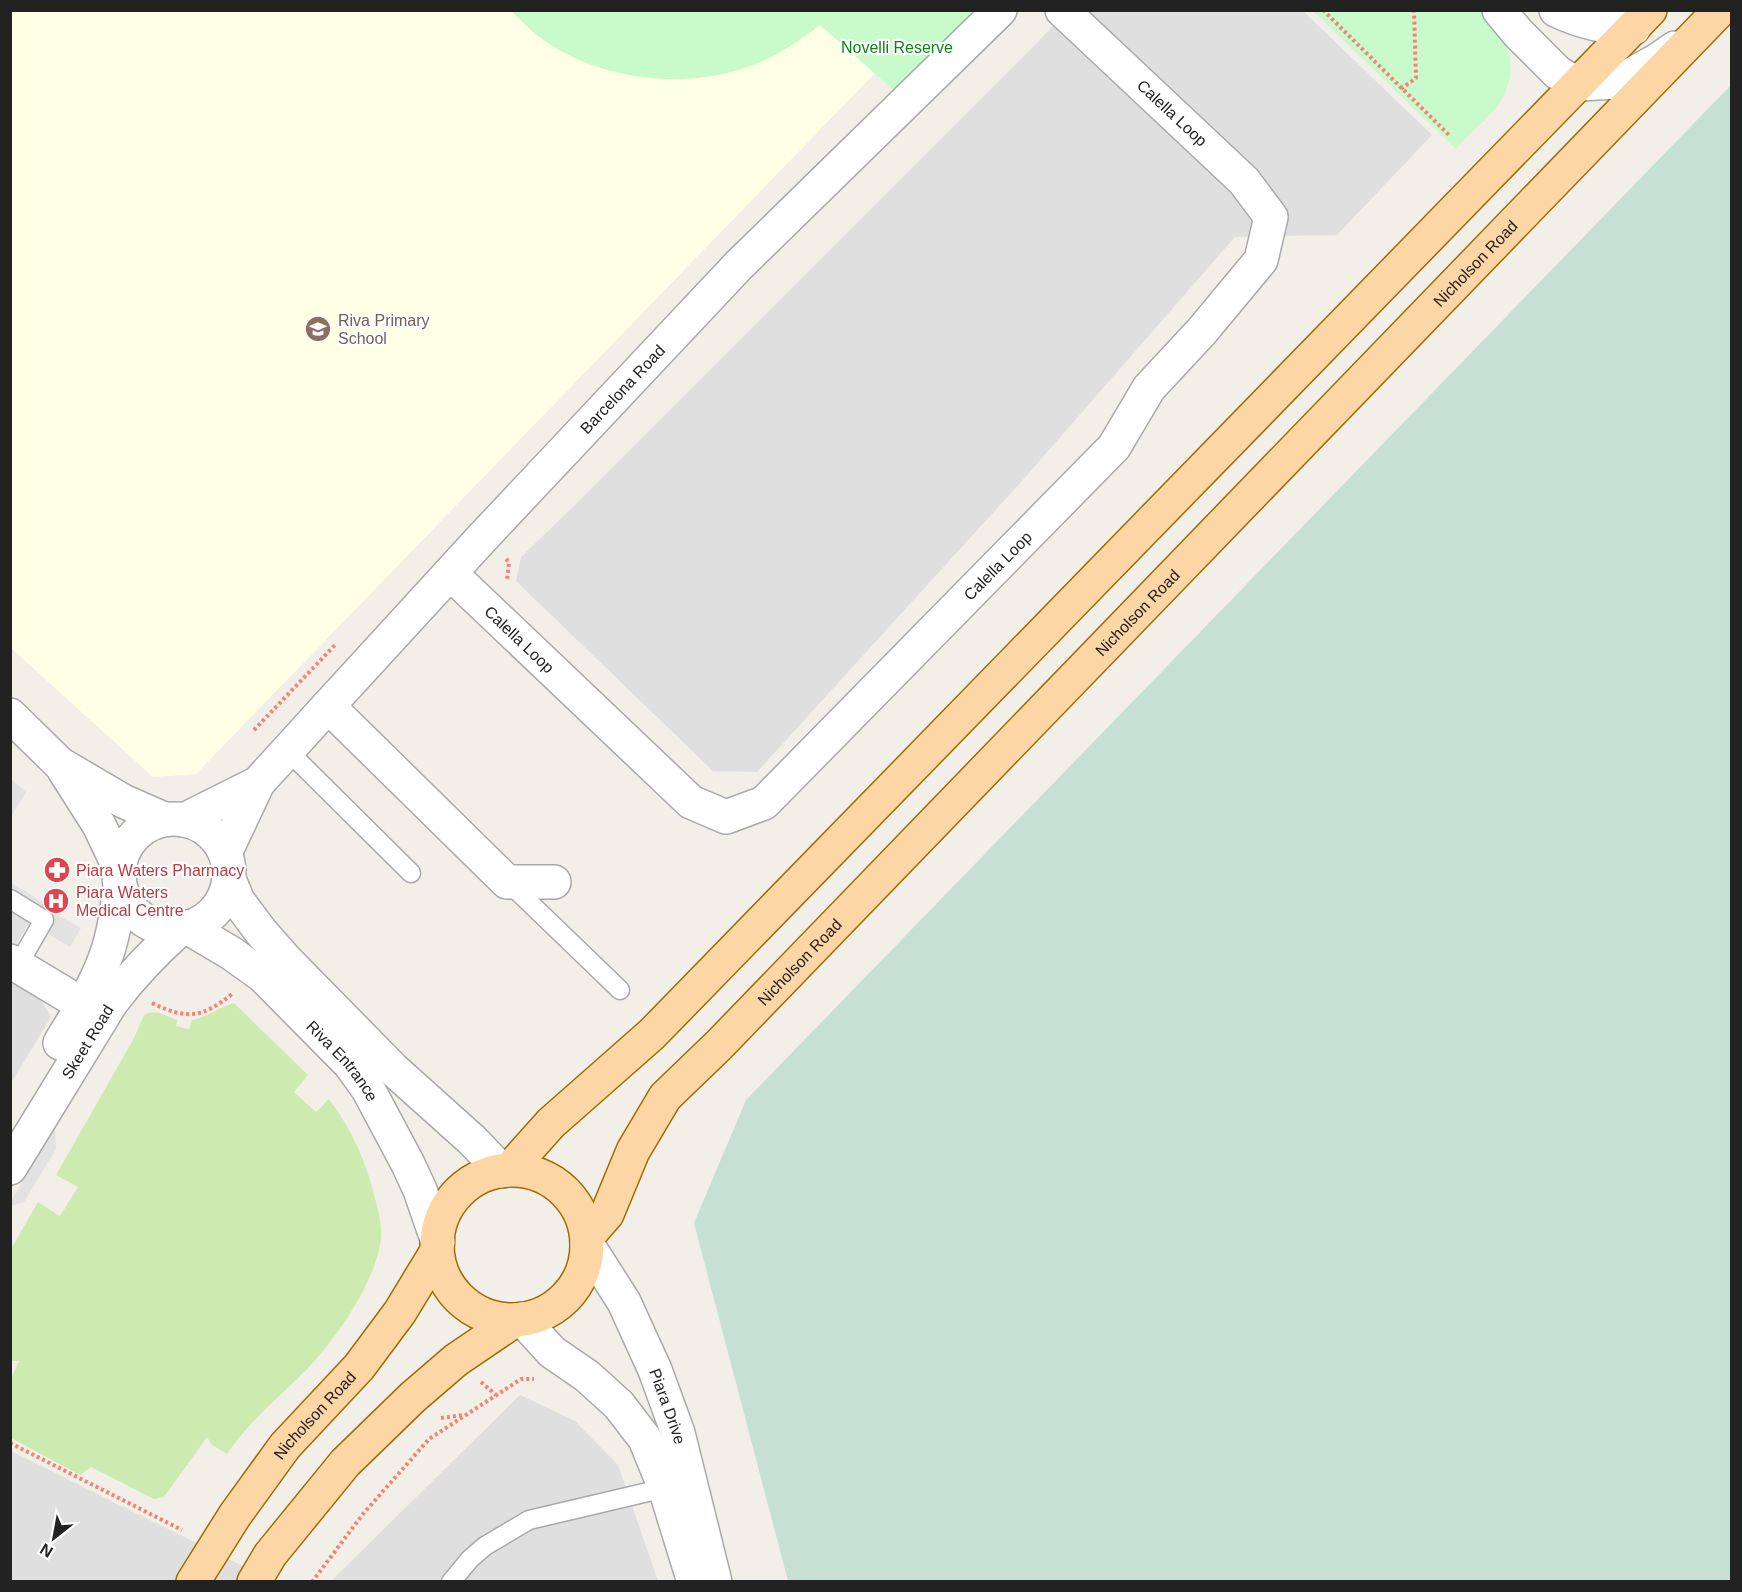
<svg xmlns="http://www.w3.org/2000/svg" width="1742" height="1592" viewBox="0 0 1742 1592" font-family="Arial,sans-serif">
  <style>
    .residential { fill: #e0dfdf }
    .education { fill: #ffffe5 }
    .grass { fill: #cdebb0 }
    .wetland { fill: #c6e0d4 }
    .park { fill: #c8facc }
    .parking { fill: #e2e2e2 }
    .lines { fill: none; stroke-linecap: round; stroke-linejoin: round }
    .service-casing { stroke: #a9a9a9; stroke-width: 21 }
    .minor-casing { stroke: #a9a9a9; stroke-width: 36 }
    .tertiary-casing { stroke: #a9a9a9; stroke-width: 36 }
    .primary-casing { stroke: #a06b00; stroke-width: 36 }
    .path { stroke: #fa8072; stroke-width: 4; stroke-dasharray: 3 3; stroke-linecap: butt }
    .service { stroke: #fff; stroke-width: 18 }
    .minor { stroke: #fff; stroke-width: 33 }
    .tertiary { stroke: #fff; stroke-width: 33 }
    .primary { stroke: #fcd6a4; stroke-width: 33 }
    .labels { text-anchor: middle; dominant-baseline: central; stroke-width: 4.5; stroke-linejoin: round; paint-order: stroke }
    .park-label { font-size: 16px; fill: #0c8416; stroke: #fff }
    .street-label { font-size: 16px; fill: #222; stroke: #fff }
    .education-label { font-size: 16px; fill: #785e54; stroke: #fff; text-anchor: start }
    .health-label { font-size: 16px; fill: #be3a42; stroke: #fff; text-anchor: start }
  </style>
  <rect width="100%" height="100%" fill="#f2efe9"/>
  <!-- residential -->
  <g class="residential">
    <polygon points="1066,11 1303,11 1432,135 1337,235 1235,237 1021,482 757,772 713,771 516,581 521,557 573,507 1037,43"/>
    <polygon points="11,971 31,984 51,1017 11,1083"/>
    <polygon points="520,1395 575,1421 618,1465 658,1581 330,1582"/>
    <polygon points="11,1451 273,1581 11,1581"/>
  </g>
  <!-- education -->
  <polygon class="education" points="10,11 935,11 196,774 153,777 11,648"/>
  <!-- grass -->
  <path class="grass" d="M234 1003 308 1075 294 1092 316 1112 329 1099C353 1131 367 1164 376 1202 379 1214 382 1226 381 1238 377 1280 336 1339 308 1368 280 1397 249 1421 227 1454L212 1445 207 1437 164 1497 154 1499 91 1467 80 1475 11 1438V1379L19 1361H11V1249L38 1202 60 1216 78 1187 56 1175 134 1038 144 1015C156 1008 165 1016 177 1020L176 1026 189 1029 192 1020C209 1017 219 1007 234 1003Z"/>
  <!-- wetland -->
  <polygon class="wetland" points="1731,85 1731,1581 788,1581 694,1223 746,1100"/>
  <!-- park -->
  <g class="park">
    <path d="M511 11H980L900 96 820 25C799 41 777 56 753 65 683 92 593 80 534 33 526 26 519 18 511 11Z"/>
    <path d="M1313 11H1481C1488 19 1496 27 1502 36 1515 59 1513 88 1495 109 1483 123 1468 135 1456 149Z"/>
  </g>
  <!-- parking -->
  <g class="parking">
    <polygon points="11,779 26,792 11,817"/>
    <polygon points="10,882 61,913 59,916 81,928 70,947 29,923 16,944 11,941"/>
    <polygon points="55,1129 56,1149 24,1202 11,1206 11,1201"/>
  </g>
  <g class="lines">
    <!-- service casing -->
    <g class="service-casing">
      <g id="service">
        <polyline points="288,751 411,873"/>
        <polyline points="509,883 620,990"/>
        <polyline points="10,899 44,920 18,965"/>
        <polyline points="451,1582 470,1559 485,1546 529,1520 665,1488"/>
      </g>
    </g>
    <!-- minor casing -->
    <g class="minor-casing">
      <g id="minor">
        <polyline points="1499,10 1518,33 1558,73 1579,84 1618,82 1656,61 1675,48"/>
        <path d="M1556 10C1581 22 1606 28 1634 28"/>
        <path id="s1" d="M450 573 691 802 726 817 764 803 1114 447 1149 388 1202 331 1261 260 1271 217 1244 181 1062 10"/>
        <polyline points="328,706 507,882 554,882"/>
        <polyline points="10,715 60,764 123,801 164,819"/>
        <polyline points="64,770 99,825 119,867"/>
        <circle cx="174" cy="874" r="55"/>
        <polyline points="184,820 258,783"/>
        <path id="s2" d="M225 853 258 783 328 706 483 537 739 265 1000 10"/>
        <polyline points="229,879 238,901 262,933 284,958 394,1070 472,1140 502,1171"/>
        <path id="s3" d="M187 927 231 953 263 976 350 1064 368 1089 408 1164 420 1190 438 1242"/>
        <polyline points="10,961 83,1005"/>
        <path d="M60 1043C77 1015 95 987 106 956 114 934 117 910 120 887"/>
        <path id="s4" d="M10 1168 111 1003C132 975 155 951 181 928"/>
      </g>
    </g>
    <!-- tertiary casing -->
    <g class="tertiary-casing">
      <g id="tertiary">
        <path id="s5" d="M587 1244 624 1302 655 1370 678 1433 715 1582"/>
        <polyline points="522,1319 552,1352 587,1376 619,1405 645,1439 665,1488 694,1582"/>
      </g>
    </g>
    <!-- primary casing -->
    <g class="primary-casing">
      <g id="primary">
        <polyline points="509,1170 551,1123 652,1034 1650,10"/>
        <circle cx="512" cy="1245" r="75"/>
        <path id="s6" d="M587 1237 607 1214 633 1151 665 1097 719 1045 1720 10"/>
        <path id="s7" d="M193 1582 235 1515 285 1446 359 1367 400 1312 437 1251"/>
        <polyline points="254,1582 270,1555 345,1463 413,1397 456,1360 515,1320"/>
      </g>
    </g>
    <!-- path -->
    <g class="path">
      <polyline points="1323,10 1450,136"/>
      <polyline points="1401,89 1416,78 1414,10"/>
      <polyline points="506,559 509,562 507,580"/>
      <polyline points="254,730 335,645"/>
      <path d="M152 1003C187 1020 202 1018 232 994"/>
      <polyline points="481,1382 496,1395"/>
      <polyline points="441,1418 463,1415"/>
      <polyline points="10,1443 182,1530"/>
      <polyline points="312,1582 363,1514 429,1439 521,1379 534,1379"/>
    </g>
    <!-- service -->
    <use href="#service" class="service"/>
    <!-- minor -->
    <use href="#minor" class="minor"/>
    <!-- tertiary -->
    <use href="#tertiary" class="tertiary"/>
    <!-- primary -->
    <use href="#primary" class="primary"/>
  </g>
  <!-- icons -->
  <defs>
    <g id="school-disc" transform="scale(1.35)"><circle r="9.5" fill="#8d6e63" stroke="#fff"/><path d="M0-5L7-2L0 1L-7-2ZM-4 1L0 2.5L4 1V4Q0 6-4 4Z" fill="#fff"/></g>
    <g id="pharmacy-disc" transform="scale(1.35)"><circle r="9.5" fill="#e0444e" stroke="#fff"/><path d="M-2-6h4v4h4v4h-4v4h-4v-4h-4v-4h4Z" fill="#fff"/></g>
    <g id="hospital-disc" transform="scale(1.35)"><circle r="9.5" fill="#e0444e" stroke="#fff"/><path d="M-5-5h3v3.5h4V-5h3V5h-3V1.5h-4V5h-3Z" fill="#fff"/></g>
  </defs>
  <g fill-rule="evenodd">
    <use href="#school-disc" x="318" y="329"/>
    <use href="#pharmacy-disc" x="57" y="870"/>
    <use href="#hospital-disc" x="56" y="901"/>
  </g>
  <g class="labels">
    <!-- park labels -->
    <g class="park-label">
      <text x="897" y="47">Novelli Reserve</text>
    </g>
    <!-- street labels -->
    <g class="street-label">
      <text transform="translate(1172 113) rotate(43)">Calella Loop</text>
      <text stroke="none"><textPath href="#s6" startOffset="1324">Nicholson Road</textPath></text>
      <text stroke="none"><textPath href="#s2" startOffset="614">Barcelona Road</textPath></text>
      <text stroke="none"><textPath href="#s1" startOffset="744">Calella Loop</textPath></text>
      <text stroke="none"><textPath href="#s6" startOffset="838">Nicholson Road</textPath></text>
      <text stroke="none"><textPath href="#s1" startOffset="96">Calella Loop</textPath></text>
      <text stroke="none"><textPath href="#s6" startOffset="352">Nicholson Road</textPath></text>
      <text stroke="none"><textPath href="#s4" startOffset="148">Skeet Road</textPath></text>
      <text stroke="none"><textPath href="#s3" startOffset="207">Riva Entrance</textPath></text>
      <text stroke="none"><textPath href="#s5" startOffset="182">Piara Drive</textPath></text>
      <text stroke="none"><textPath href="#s7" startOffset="207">Nicholson Road</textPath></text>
    </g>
    <!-- education labels -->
    <g class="education-label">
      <text x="338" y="320">Riva Primary<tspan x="338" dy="18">School</tspan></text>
    </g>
    <!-- health labels -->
    <g class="health-label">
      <text x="76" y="870">Piara Waters Pharmacy</text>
      <text x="76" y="892">Piara Waters<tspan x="76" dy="18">Medical Centre</tspan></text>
    </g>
  </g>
  <!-- border -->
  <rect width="1742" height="1592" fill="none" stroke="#222222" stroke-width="24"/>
  <!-- north arrow -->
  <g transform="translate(54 1538) rotate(211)" stroke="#ffffff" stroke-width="4.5" paint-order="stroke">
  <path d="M0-4.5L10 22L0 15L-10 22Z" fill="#222222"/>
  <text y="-9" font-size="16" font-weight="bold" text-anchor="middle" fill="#222222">N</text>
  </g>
</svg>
